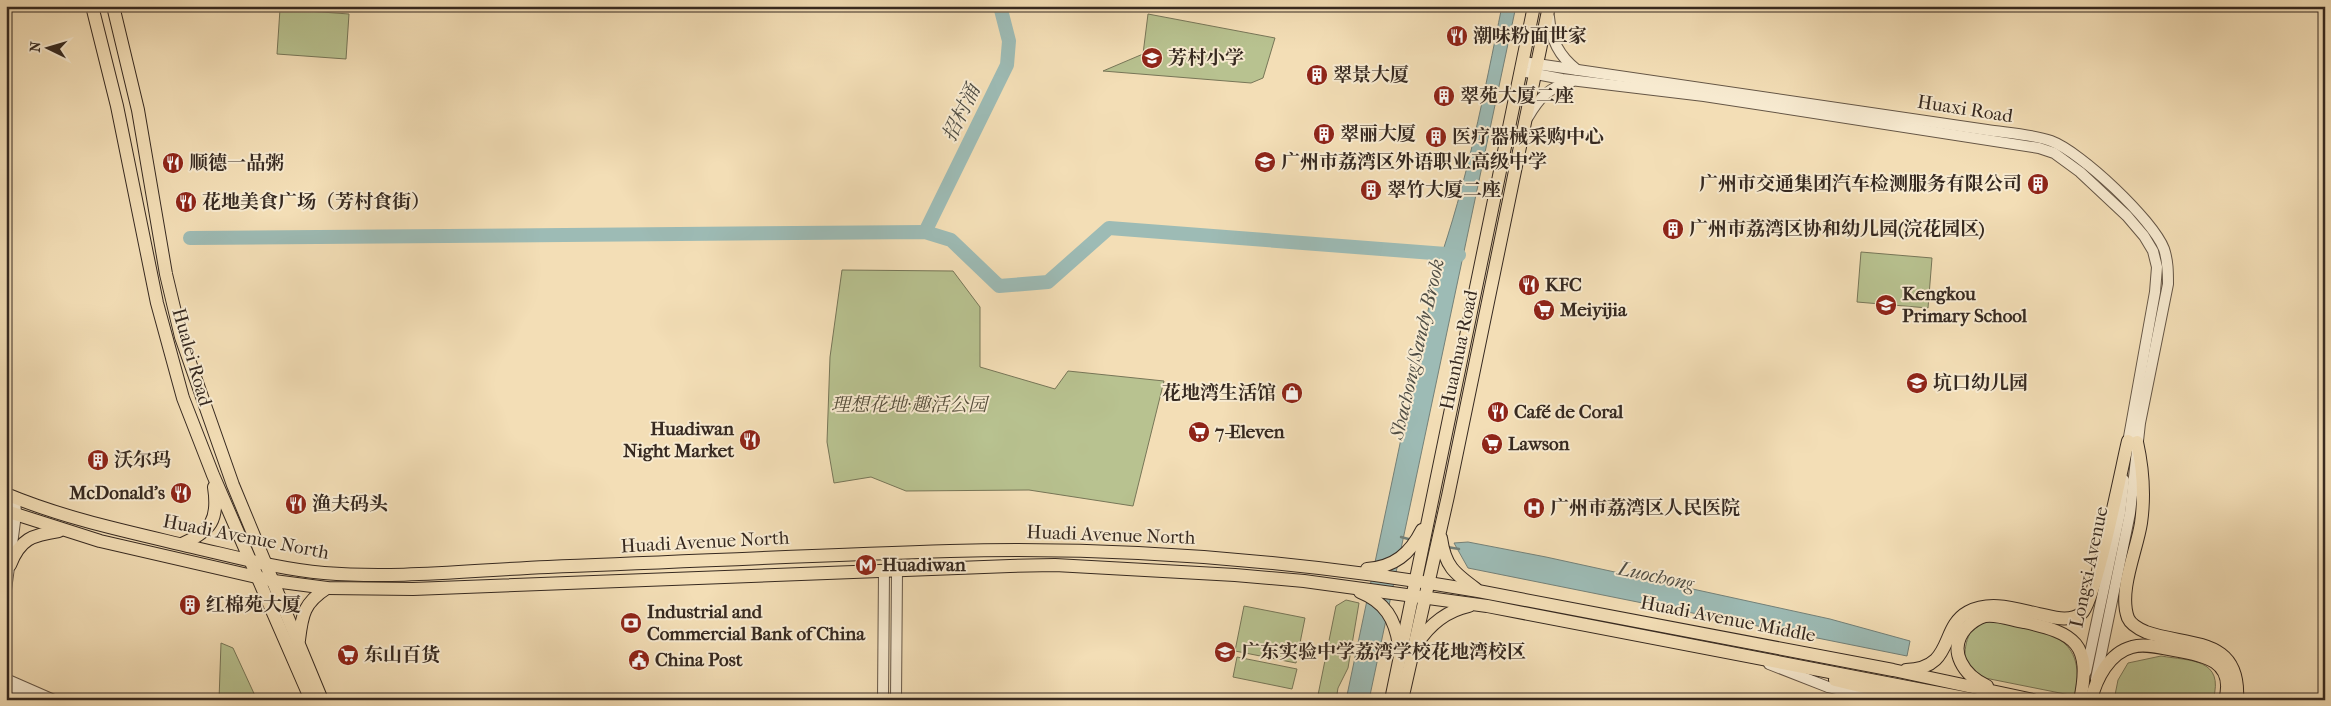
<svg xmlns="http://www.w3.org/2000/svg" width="2331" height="706" viewBox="0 0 2331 706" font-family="'IM FELL French Canon','Noto Serif SC',serif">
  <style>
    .green { fill: #b8c290; stroke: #777658 }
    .water { fill: #9dbbb5; stroke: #748179 }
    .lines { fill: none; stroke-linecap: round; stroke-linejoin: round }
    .stream { stroke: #748179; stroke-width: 2.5 }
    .river { stroke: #9dbbb5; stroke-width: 14 }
    .minor-casing { stroke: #655646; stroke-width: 12 }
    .major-casing { stroke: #362920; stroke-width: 14 }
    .minor { stroke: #f7ead0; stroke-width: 10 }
    .major { stroke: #f3deb6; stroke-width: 12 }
    .labels { text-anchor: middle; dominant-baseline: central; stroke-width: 4; stroke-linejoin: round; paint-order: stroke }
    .poi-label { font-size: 19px; font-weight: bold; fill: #362920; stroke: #f7ead0; text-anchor: start }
    .street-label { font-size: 19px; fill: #362920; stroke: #f7ead0 }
    .park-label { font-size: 19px; font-style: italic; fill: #564f3c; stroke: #f7ead0 }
    .water-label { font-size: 20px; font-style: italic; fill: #504e45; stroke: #f7ead0 }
  </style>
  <rect width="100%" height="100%" fill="#f3deb6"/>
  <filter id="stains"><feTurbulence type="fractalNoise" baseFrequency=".004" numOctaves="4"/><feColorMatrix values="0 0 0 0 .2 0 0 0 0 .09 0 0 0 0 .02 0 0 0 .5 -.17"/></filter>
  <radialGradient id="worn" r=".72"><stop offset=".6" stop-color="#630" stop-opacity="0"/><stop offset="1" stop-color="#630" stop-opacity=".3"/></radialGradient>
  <!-- green -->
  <g class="green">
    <polygon points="280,9 349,14 346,59 277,54"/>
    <polygon points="1148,14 1275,38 1263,78 1251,83 1103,71 1143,54"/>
    <polygon points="1861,252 1932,258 1928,308 1857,302"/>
    <polygon points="842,270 953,271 980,307 980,367 1055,389 1068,371 1164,381 1133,506 1029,490 906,491 871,477 834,483 827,442 830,357"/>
    <polygon points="1346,600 1359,603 1348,668 1338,688 1336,700 1317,700 1336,606"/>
    <polygon points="1244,606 1305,618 1296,663 1235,651"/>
    <path d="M1992 620C2041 631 2088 631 2075 696L1980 677 1965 661C1964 640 1970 623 1992 620Z"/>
    <polygon points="221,643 233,648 257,700 219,700"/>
    <path d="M2161 656C2190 661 2225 658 2213 700H2114L2118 680 2128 663Z"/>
    <polygon points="1237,657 1297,669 1292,689 1233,677"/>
  </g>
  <!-- water -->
  <g class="water">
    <path d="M1502 6H1516L1369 700H1346L1437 268C1467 183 1484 94 1502 6Z"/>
    <polygon points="1468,542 1546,557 1830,619 1910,641 1907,656 1468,568 1454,543"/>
  </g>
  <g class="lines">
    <!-- stream -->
    <g class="stream">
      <polyline points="1401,537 1412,540"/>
      <polyline points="1447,547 1459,549"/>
    </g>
    <!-- river -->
    <g class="river">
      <polyline points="925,232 1007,65 1009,41 1000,6"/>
      <polyline points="190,238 925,232 951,240 999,286 1048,282 1109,228 1459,255"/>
    </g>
    <!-- minor casing -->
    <g class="minor-casing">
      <g id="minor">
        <path d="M1549 17C1551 40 1559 56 1577 70"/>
        <path d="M1523 62 1987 130C2007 133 2031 134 2051 141 2081 152 2153 220 2164 249 2168 261 2168 272 2168 284L2140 423 2130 513 2096 679"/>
        <polyline points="1521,71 1562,79 1704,96 2039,148 2054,153 2080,172 2127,216 2144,236 2153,251 2157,267 2155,292 2127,448"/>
        <path d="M1528 117C1539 98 1549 87 1571 82"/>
        <polyline points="6,590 16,514 15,498"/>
        <polyline points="1769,664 1828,687 1887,700"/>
        <polyline points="2086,672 2120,513 2124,480"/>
        <polyline points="6,679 54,700"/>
        <polyline points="6,688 33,700"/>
        <polyline points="883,700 884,570"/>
        <polyline points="896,700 897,570"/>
      </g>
    </g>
    <!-- major casing -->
    <g class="major-casing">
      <g id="major">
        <polyline points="92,6 117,106 157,303 183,398 213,475 311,700"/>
        <polyline points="113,6 138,110 166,274 181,337 233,485 322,700"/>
        <path d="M2137 442C2143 469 2145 495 2141 523 2137 550 2118 591 2128 618 2131 625 2139 629 2146 632 2189 647 2241 636 2237 700"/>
        <path d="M6 494C66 519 129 532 192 547 236 557 279 569 324 573 399 579 473 570 548 567 682 562 816 555 950 551 1127 546 1304 561 1478 591L1893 670 2033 700"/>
        <polyline points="6,511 100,541 274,581 327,588 413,589 1010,566 1055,565 1235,575 1304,581 1487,606 1975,700"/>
        <path d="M1441 538C1445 566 1454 573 1476 589"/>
        <path d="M182 544C211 531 219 520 214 487"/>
        <path d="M10 565C20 539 32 535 59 531"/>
        <path d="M1367 569C1394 567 1410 554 1422 530"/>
        <path d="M1360 592C1385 602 1395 619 1399 645"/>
        <path d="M299 640C302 614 304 603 327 588"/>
        <path d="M1417 644C1430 624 1446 611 1469 606"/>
        <path d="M1906 670C1955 668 1939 628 1968 612 1990 600 2016 609 2039 614 2053 617 2069 623 2082 613 2095 603 2122 466 2128 441"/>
        <polyline points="1835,680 1918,700"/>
        <path d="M1987 686C1965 676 1946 651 1966 628 1971 623 1978 618 1985 616 1997 614 2012 620 2024 622 2075 633 2092 644 2080 700"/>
        <polyline points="1391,700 1534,6"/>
        <polyline points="1402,700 1448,496 1549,6"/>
        <path d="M2091 700C2096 679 2109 653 2132 647 2145 643 2161 648 2174 650 2204 655 2236 661 2225 700"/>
      </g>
    </g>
    <!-- minor -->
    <use href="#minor" class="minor"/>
    <!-- major -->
    <use href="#major" class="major"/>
  </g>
  <!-- icons -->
  <defs>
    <g id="restaurant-disc" transform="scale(1.125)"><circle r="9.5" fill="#8f2418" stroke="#f7ead0"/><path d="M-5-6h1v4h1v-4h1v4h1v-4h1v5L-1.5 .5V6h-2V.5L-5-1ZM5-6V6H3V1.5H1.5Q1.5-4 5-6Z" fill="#fff"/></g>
    <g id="school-disc" transform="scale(1.125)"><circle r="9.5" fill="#8f2418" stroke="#f7ead0"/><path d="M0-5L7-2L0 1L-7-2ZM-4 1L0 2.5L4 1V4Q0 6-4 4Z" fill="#fff"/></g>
    <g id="building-disc" transform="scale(1.125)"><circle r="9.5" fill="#8f2418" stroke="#f7ead0"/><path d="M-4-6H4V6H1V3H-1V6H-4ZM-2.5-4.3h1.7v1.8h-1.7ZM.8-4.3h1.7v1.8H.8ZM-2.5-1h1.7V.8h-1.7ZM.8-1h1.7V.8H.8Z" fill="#fff"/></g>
    <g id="supermarket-disc" transform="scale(1.125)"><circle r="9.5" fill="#8f2418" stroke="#f7ead0"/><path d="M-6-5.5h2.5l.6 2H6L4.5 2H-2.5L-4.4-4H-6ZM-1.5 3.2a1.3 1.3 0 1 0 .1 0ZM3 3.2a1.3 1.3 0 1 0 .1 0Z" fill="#fff"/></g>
    <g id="shop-disc" transform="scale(1.125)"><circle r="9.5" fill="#8f2418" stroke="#f7ead0"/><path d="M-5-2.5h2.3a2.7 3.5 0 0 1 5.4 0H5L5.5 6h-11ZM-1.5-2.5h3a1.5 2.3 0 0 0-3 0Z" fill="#fff"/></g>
    <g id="hospital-disc" transform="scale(1.125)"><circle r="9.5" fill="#8f2418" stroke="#f7ead0"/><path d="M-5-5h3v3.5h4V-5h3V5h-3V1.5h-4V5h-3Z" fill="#fff"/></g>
    <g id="metro-disc" transform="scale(1.125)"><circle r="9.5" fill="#8f2418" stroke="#f7ead0"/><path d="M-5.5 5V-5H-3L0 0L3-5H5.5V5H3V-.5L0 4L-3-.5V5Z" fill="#fff"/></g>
    <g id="bank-disc" transform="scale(1.125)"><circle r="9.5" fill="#8f2418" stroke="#f7ead0"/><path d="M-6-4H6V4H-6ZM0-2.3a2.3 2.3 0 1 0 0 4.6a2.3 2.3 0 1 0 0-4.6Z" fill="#fff"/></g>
    <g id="civic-disc" transform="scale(1.125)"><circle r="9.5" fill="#8f2418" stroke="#f7ead0"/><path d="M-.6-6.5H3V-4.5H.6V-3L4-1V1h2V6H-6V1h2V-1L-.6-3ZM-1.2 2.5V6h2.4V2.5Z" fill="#fff"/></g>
  </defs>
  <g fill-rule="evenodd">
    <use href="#restaurant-disc" x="1457" y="36"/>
    <use href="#school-disc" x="1152" y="58"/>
    <use href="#building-disc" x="1317" y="75"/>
    <use href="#building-disc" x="1444" y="96"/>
    <use href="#building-disc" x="1324" y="134"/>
    <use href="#building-disc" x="1436" y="137"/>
    <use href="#school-disc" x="1265" y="162"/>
    <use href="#restaurant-disc" x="173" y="163"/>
    <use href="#building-disc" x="2038" y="184"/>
    <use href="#building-disc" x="1371" y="190"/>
    <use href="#restaurant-disc" x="186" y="202"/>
    <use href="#building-disc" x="1673" y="229"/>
    <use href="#restaurant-disc" x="1529" y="285"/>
    <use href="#school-disc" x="1886" y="305"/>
    <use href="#supermarket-disc" x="1544" y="310"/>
    <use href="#school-disc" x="1917" y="383"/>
    <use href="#shop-disc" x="1292" y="393"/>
    <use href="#restaurant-disc" x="1498" y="412"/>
    <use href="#supermarket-disc" x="1199" y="432"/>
    <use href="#restaurant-disc" x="750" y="440"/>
    <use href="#supermarket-disc" x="1492" y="444"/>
    <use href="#building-disc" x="98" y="460"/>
    <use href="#restaurant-disc" x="181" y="493"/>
    <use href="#restaurant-disc" x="296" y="504"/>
    <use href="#hospital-disc" x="1534" y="508"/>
    <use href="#metro-disc" x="866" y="565"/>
    <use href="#building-disc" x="190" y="605"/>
    <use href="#bank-disc" x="631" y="623"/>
    <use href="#school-disc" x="1225" y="652"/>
    <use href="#supermarket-disc" x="348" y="655"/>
    <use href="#civic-disc" x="639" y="660"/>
  </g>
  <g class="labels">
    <!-- poi labels -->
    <g class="poi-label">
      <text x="1473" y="36">潮味粉面世家</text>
      <text x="1168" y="58">芳村小学</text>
      <text x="1333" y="75">翠景大厦</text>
      <text x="1460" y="96">翠苑大厦二座</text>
      <text x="1340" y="134">翠丽大厦</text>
      <text x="1452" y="137">医疗器械采购中心</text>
      <text x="1281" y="162">广州市荔湾区外语职业高级中学</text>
      <text x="189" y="163">顺德一品粥</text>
      <text x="2022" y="184" text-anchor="end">广州市交通集团汽车检测服务有限公司</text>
      <text x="1387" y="190">翠竹大厦二座</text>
      <text x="202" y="202">花地美食广场（芳村食街）</text>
      <text x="1689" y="229">广州市荔湾区协和幼儿园(浣花园区)</text>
      <text x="1545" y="285">KFC</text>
      <text x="1902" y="294">Kengkou<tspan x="1902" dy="22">Primary School</tspan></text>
      <text x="1560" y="310">Meiyijia</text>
      <text x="1933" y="383">坑口幼儿园</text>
      <text x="1276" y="393" text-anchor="end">花地湾生活馆</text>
      <text x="1514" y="412">Café de Coral</text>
      <text x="734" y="429" text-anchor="end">Huadiwan<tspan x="734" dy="22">Night Market</tspan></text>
      <text x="1215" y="432">7-Eleven</text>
      <text x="1508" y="444">Lawson</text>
      <text x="114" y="460">沃尔玛</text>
      <text x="165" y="493" text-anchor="end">McDonald's</text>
      <text x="312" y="504">渔夫码头</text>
      <text x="1550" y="508">广州市荔湾区人民医院</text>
      <text x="882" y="565">Huadiwan</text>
      <text x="206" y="605">红棉苑大厦</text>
      <text x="647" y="612">Industrial and<tspan x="647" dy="22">Commercial Bank of China</tspan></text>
      <text x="1241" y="652">广东实验中学荔湾学校花地湾校区</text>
      <text x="364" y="655">东山百货</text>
      <text x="655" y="660">China Post</text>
    </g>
    <!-- street labels -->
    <g class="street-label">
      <text transform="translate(1965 109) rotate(9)">Huaxi Road</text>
      <text transform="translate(1459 350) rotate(-78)">Huanhua Road</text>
      <text transform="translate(192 357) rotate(74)">Hualei Road</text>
      <text transform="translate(1111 535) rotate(2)">Huadi Avenue North</text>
      <text transform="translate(246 537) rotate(11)">Huadi Avenue North</text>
      <text transform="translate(705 542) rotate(-3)">Huadi Avenue North</text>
      <text transform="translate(2089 567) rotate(-78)">Longxi Avenue</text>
      <text transform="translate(1728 619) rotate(11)">Huadi Avenue Middle</text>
    </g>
    <!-- park labels -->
    <g class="park-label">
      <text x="909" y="405">理想花地·趣活公园</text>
    </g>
    <!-- water labels -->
    <g class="water-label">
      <text transform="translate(961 113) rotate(-64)">招村涌</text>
      <text transform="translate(1417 349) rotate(-77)">Shachong/Sandy Brook</text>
      <text transform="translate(1656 576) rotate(12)">Luochong</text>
    </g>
  </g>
  <!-- margin -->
  <rect width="2331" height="706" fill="none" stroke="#f3deb6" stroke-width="25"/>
  <rect x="8" y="8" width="2316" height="691" fill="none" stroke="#362920" stroke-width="2.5"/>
  <rect x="12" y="12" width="2306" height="681" fill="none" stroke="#362920"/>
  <!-- north arrow -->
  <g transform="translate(48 48) rotate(275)" stroke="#f7ead0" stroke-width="4" paint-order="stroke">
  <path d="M0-4L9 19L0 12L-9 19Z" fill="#362920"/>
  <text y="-8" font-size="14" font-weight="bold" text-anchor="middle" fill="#362920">N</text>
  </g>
  <rect width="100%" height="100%" filter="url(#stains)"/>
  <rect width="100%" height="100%" fill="url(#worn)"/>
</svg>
